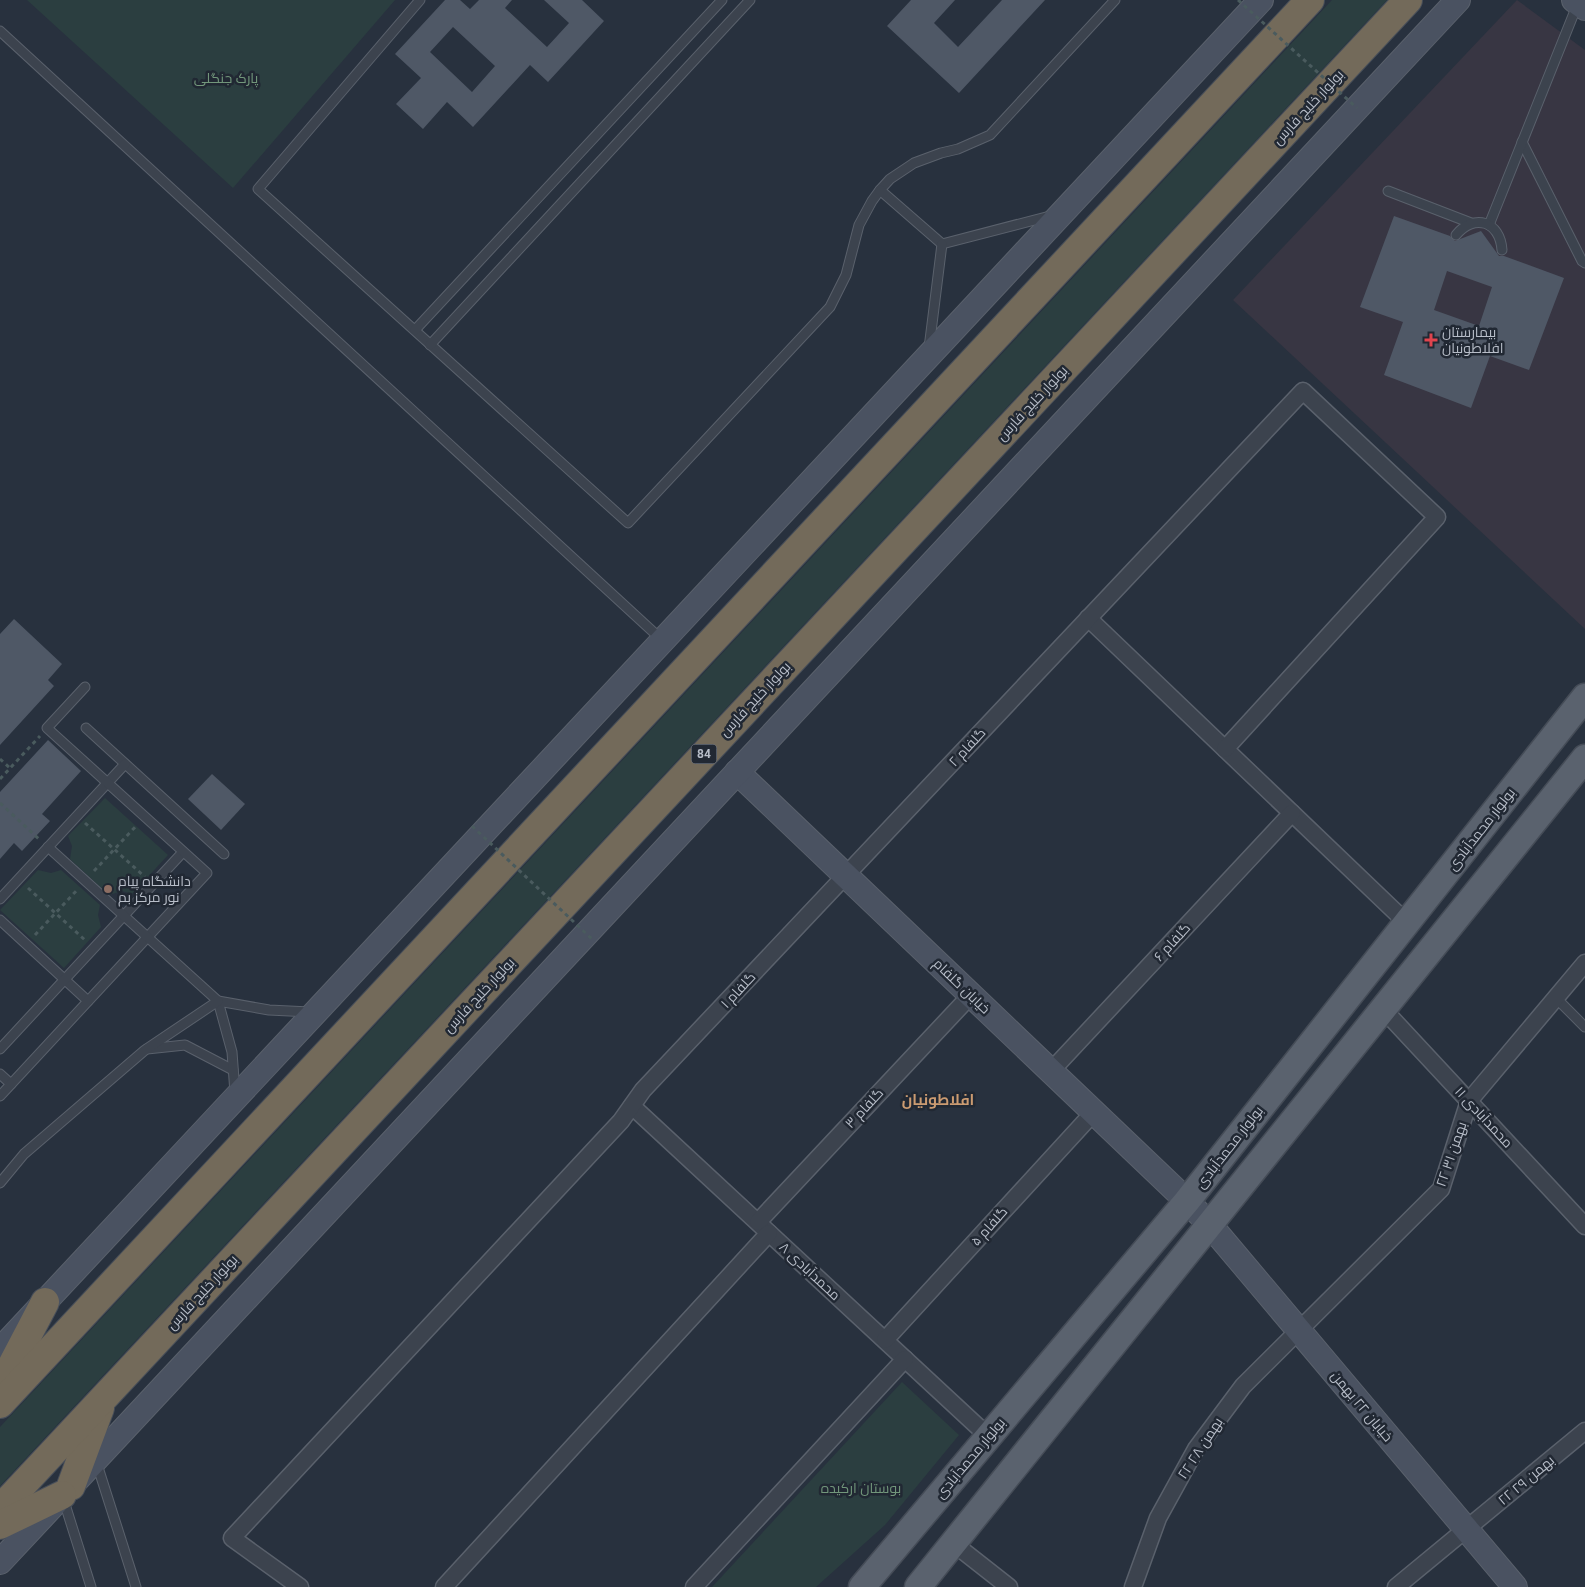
<svg xmlns="http://www.w3.org/2000/svg" width="1585" height="1587" viewBox="0 0 1585 1587" font-family="Roboto,Cairo,sans-serif">
  <style>
    .medical { fill: #383643 }
    .green { fill: #2b3e40 }
    .building { fill: #4f5866; fill-rule: evenodd }
    .lines { fill: none; stroke-linecap: round; stroke-linejoin: round }
    .lane-casing { stroke: #5a616c; stroke-width: 11 }
    .street-casing { stroke: #5a616c; stroke-width: 19 }
    .secondary-casing { stroke: #5a616c; stroke-width: 26 }
    .primary-casing { stroke: #454c57; stroke-width: 29 }
    .highway-casing { stroke: #474e59; stroke-width: 30 }
    .path { stroke: #4a5b5e; stroke-width: 3; stroke-dasharray: 4 4; stroke-linecap: butt }
    .lane { stroke: #3c434e; stroke-width: 9 }
    .street { stroke: #3c434e; stroke-width: 16 }
    .secondary { stroke: #4a5261; stroke-width: 24 }
    .primary { stroke: #5a626e; stroke-width: 26 }
    .highway { stroke: #736a5a; stroke-width: 28 }
    .path-bridge { stroke: #4a5b5e; stroke-width: 3; stroke-dasharray: 4 4; stroke-linecap: butt }
    .health-dot { fill: #e0444e; stroke: #212833; stroke-width: 2 }
    .education-dot { fill: #8d6e63; stroke: #212833; stroke-width: 2 }
    .labels { text-anchor: middle; dominant-baseline: central; stroke-width: 5; stroke-linejoin: round; paint-order: stroke }
    .shield { fill: #212833; stroke: #8b919c; stroke-width: 1 }
    .shield-label { font-size: 12px; font-weight: bold; fill: #b8bec9 }
    .park-label { font-size: 14px; fill: #72977b; stroke: #212833 }
    .street-label { font-size: 14px; fill: #b8bec9; stroke: #212833 }
    .poi-label { font-size: 14px; fill: #b8bec9; stroke: #212833; text-anchor: start }
    .neighbourhood-label { font-size: 15px; font-weight: bold; fill: #cb9b71; stroke: #212833 }
  </style>
  <rect width="100%" height="100%" fill="#28313e"/>
  <!-- medical -->
  <polygon class="medical" points="1517,0 1585,50 1585,629 1233,300"/>
  <!-- green -->
  <g class="green">
    <polygon points="27,0 395,0 233,188"/>
    <polygon points="1332,0 1387,0 0,1486 0,1427"/>
    <polygon points="105,798 168,855 132,894 122,891 109,895 70,859 72,846 68,836"/>
    <polygon points="38,870 51,873 61,870 100,905 98,915 101,927 64,968 0,910"/>
    <polygon points="902,1382 959,1435 885,1525 816,1587 712,1587"/>
  </g>
  <!-- building -->
  <g class="building">
    <path d="M445 0H460L470 9 479 0H512L505 8 547 47 569 23 544 0H582L604 21 548 82 530 65 473 127 447 102 423 129 396 104 421 78 395 54ZM453 27 495 66 472 92 430 52Z"/>
    <polygon points="911,0 955,0 934,23 958,47 1002,0 1045,0 959,93 887,26"/>
    <path d="M1394 216 1450 236 1455 241 1481 231 1499 256H1504L1564 278 1529 370 1490 356 1471 408 1384 375 1403 322 1360 307ZM1447 271 1492 287 1479 326 1434 310Z"/>
    <polygon points="14,619 62,664 48,680 54,686 0,745 0,634"/>
    <polygon points="48,740 81,771 42,814 50,821 22,851 14,843 0,859 0,792"/>
    <polygon points="212,774 245,804 221,830 188,799"/>
  </g>
  <g class="lines">
    <!-- lane casing -->
    <g class="lane-casing">
      <g id="lane">
        <polyline points="420,0 258,189 628,523 830,307 846,275 859,225 872,201 880,190 890,179 914,163 941,153 958,149 990,135 1115,0"/>
        <polyline points="0,31 662,640"/>
        <polyline points="1522,142 1582,261 1585,263"/>
        <polyline points="880,190 942,244"/>
        <polyline points="1388,191 1471,223"/>
        <polyline points="1489,225 1578,3"/>
        <path d="M1456 235C1474 213 1500 221 1502 250"/>
        <polyline points="942,244 1050,216"/>
        <polyline points="415,330 722,0"/>
        <polyline points="430,345 750,0"/>
        <polyline points="929,348 942,244"/>
        <polyline points="86,728 224,854"/>
        <polyline points="0,899 125,764"/>
        <polyline points="0,920 88,1001"/>
        <polyline points="1556,998 1585,1027"/>
        <polyline points="0,1049 183,852"/>
        <polyline points="147,1049 185,1045 233,1070"/>
        <polyline points="0,1074 11,1084"/>
        <polyline points="235,1093 232,1052 218,1001 269,1010 310,1012"/>
        <polyline points="0,1096 207,873 47,728 85,687"/>
        <polyline points="0,1183 24,1154 145,1050 218,1001 48,847"/>
        <polyline points="96,1461 136,1587"/>
        <polyline points="63,1498 91,1587"/>
      </g>
    </g>
    <!-- street casing -->
    <g class="street-casing">
      <g id="street">
        <polyline points="1088,618 1407,923"/>
        <polyline points="1383,1009 1585,1226"/>
        <polyline points="1051,1071 1292,813"/>
        <polyline points="632,1106 989,1437"/>
        <polyline points="758,1222 971,995"/>
        <polyline points="885,1340 1094,1112"/>
        <polyline points="953,1543 1009,1587"/>
        <polyline points="300,1587 232,1538 621,1121 643,1090 1303,391 1437,517 1225,749"/>
        <polyline points="444,1587 769,1233"/>
        <polyline points="694,1587 905,1359"/>
        <polyline points="1133,1587 1158,1518 1196,1449 1243,1386 1441,1189 1469,1101 1585,963"/>
        <polyline points="1396,1587 1585,1431"/>
      </g>
    </g>
    <!-- secondary casing -->
    <g class="secondary-casing">
      <g id="secondary">
        <polyline points="1574,0 1585,8"/>
        <polyline points="737,772 1187,1201 1210,1225 1515,1587"/>
        <polyline points="0,1350 1261,0"/>
        <polyline points="0,1562 1458,0"/>
      </g>
    </g>
    <!-- primary casing -->
    <g class="primary-casing">
      <g id="primary">
        <polyline points="862,1587 1187,1201 1585,697"/>
        <polyline points="918,1587 1585,758"/>
      </g>
    </g>
    <!-- highway casing -->
    <g class="highway-casing">
      <g id="highway">
        <polyline points="0,1388 45,1302"/>
        <polyline points="0,1404 1310,0"/>
        <polyline points="71,1486 100,1408"/>
        <polyline points="0,1509 1408,0"/>
        <polyline points="0,1525 62,1495"/>
      </g>
    </g>
    <!-- path -->
    <g class="path">
      <polyline points="0,759 10,768"/>
      <polyline points="0,779 40,736"/>
      <polyline points="0,803 40,840"/>
      <polyline points="85,823 145,877"/>
      <polyline points="94,871 137,825"/>
      <polyline points="28,888 86,941"/>
      <polyline points="35,935 78,889"/>
    </g>
    <!-- lane -->
    <use href="#lane" class="lane"/>
    <!-- street -->
    <use href="#street" class="street"/>
    <!-- secondary -->
    <use href="#secondary" class="secondary"/>
    <!-- primary -->
    <use href="#primary" class="primary"/>
    <!-- highway -->
    <use href="#highway" class="highway"/>
    <!-- path-bridge -->
    <g class="path-bridge">
      <polyline points="1238,0 1357,108"/>
      <polyline points="472,826 593,940"/>
    </g>
  </g>
  <!-- markers -->
  <path class="health-dot" d="M1428.5 332.5h5v5h5v5h-5v5h-5v-5h-5v-5h5z"/>
  <circle class="education-dot" cx="108" cy="889" r="5"/>
  <g class="labels">
    <!-- shield labels -->
    <rect class="shield" x="691.5" y="744.5" width="25" height="19" rx="4"/>
    <g class="shield-label">
      <text x="704" y="754">84</text>
    </g>
    <!-- park labels -->
    <g class="park-label">
      <text x="226" y="78">پارک جنگلی</text>
      <text x="861" y="1488">بوستان ارکیده</text>
    </g>
    <!-- street labels -->
    <g class="street-label">
      <text transform="translate(1308 107) rotate(-47)">بولوار خلیج فارس</text>
      <text transform="translate(1032 403) rotate(-47)">بولوار خلیج فارس</text>
      <text transform="translate(755 699) rotate(-47)">بولوار خلیج فارس</text>
      <text transform="translate(967 747) rotate(-47)">گلفام ۲</text>
      <text transform="translate(1481 829) rotate(-52)">بولوار محمدآبادی</text>
      <text transform="translate(1172 942) rotate(-47)">گلفام ۶</text>
      <text transform="translate(962 986) rotate(44)">خیابان گلفام</text>
      <text transform="translate(738 990) rotate(-47)">گلفام ۱</text>
      <text transform="translate(479 995) rotate(-47)">بولوار خلیج فارس</text>
      <text transform="translate(864 1108) rotate(-47)">گلفام ۳</text>
      <text transform="translate(1484 1117) rotate(47)">محمدآبادی ۱۱</text>
      <text transform="translate(1229 1147) rotate(-52)">بولوار محمدآبادی</text>
      <text transform="translate(1451 1154) rotate(-71)">۲۲ بهمن ۳۱</text>
      <text transform="translate(989 1226) rotate(-48)">گلفام ۵</text>
      <text transform="translate(810 1271) rotate(43)">محمدآبادی ۸</text>
      <text transform="translate(202 1292) rotate(-47)">بولوار خلیج فارس</text>
      <text transform="translate(1362 1406) rotate(50)">خیابان ۲۲ بهمن</text>
      <text transform="translate(1200 1448) rotate(-57)">۲۲ بهمن ۲۸</text>
      <text transform="translate(970 1458) rotate(-50)">بولوار محمدآبادی</text>
      <text transform="translate(1526 1480) rotate(-40)">۲۲ بهمن ۲۹</text>
    </g>
    <!-- poi labels -->
    <g class="poi-label">
      <text x="1442" y="332">بیمارستان<tspan x="1442" dy="16">افلاطونیان</tspan></text>
      <text x="118" y="881">دانشگاه پیام<tspan x="118" dy="16">نور مرکز بم</tspan></text>
    </g>
    <!-- neighbourhood labels -->
    <g class="neighbourhood-label">
      <text x="938" y="1100">افلاطونیان</text>
    </g>
  </g>
</svg>
